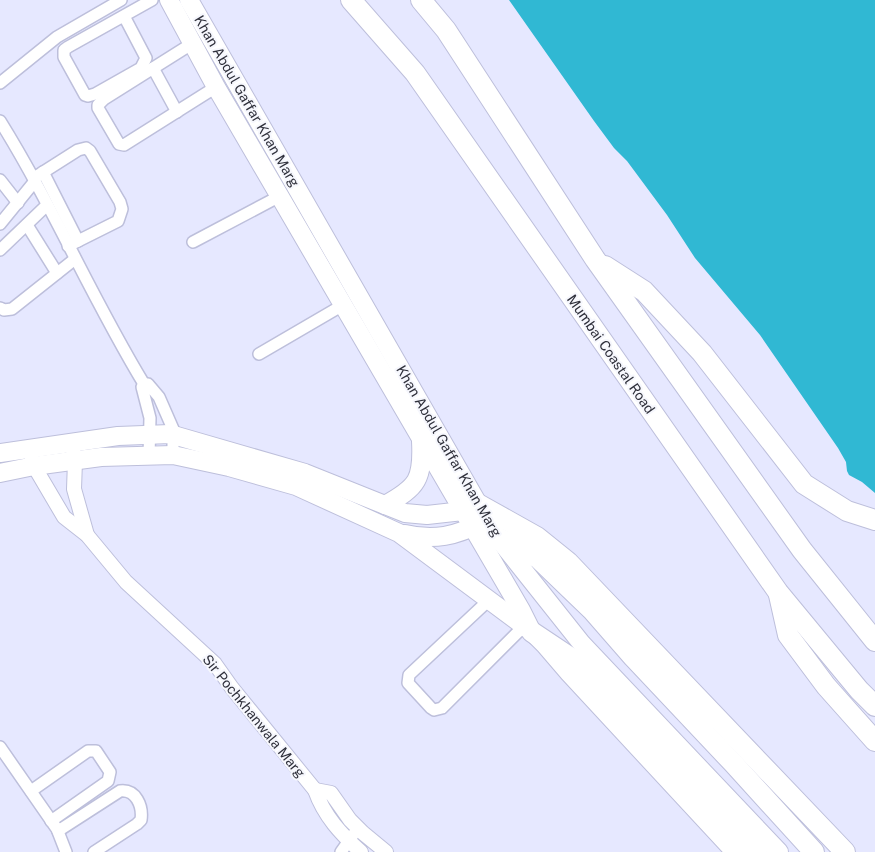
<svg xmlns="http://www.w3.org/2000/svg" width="875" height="852" viewBox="0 0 875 852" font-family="'Public Sans',sans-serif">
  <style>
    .water { fill: #30b8d3 }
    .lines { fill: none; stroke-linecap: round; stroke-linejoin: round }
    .minor-casing { stroke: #bdbfdb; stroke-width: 14 }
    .tertiary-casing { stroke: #bdbfdb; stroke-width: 16 }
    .primary-casing { stroke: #bdbfdb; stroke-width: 20 }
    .motorway-casing { stroke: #bdbfdb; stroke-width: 22 }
    .minor { stroke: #fff; stroke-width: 11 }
    .tertiary { stroke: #fff; stroke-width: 14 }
    .primary { stroke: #fff; stroke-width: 18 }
    .motorway { stroke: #fff; stroke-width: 20 }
    .labels { text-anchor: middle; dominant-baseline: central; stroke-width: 4; stroke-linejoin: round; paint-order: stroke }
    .street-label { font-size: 14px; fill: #2f303b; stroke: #f6f7fd }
  </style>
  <rect width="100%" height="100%" fill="#e6e8ff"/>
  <!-- water -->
  <polygon class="water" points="509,0 875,0 875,493 862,482 849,475 847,471 846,462 838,448 760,335 695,258 667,215 627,161 614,148 594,121"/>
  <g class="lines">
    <!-- minor casing -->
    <g class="minor-casing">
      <g id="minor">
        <polyline points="124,16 146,58 141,68 95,94 88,96 85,95 64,57 64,50 68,47 152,0"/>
        <polyline points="193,43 104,99 98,105 98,108 119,144 124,145 216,87"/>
        <polyline points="153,68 177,112"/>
        <polyline points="0,83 57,37 121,0"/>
        <path d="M0 121C53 206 92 299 144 384"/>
        <polyline points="43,172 78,241"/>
        <polyline points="34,178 78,150 86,148 90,151 120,202 122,209 118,221 68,246"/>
        <polyline points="0,180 18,203"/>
        <polyline points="0,224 35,181"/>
        <polyline points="27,225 57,273"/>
        <polyline points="193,242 280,196"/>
        <polyline points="0,250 47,205"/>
        <polyline points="0,308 4,310 12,309 75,259"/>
        <polyline points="259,354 343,305"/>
        <polyline points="149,456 150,418 142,387 144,384 148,384 159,397 173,429 173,455"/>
        <polyline points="489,600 409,675 408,683 431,708 434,710 442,708 524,626"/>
        <polyline points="0,747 57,829 66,852"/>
        <polyline points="31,791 88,751 96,751 110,772 108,781 51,821"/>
        <path d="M58 831 120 791C136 789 143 806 141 820L137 824 94 852"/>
        <polyline points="341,852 358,828"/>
      </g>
    </g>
    <!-- tertiary casing -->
    <g class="tertiary-casing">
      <g id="tertiary">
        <polyline points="73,450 75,461 74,489 87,535"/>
        <polyline points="32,459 34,466 64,517 87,535 126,582 215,664 232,688 315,790"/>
        <path d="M361 852C341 834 324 816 315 790L331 793 350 820 363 833 386 852"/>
      </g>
    </g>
    <!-- primary casing -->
    <g class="primary-casing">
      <g id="primary">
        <polyline points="169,0 216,87 521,610 532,632 545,645 569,673 735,852"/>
        <polyline points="189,0 497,537 582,644 779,852"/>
        <polyline points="0,453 118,436 170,434 305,473 405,513 427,515 463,511 471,507"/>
        <polyline points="0,473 34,466 101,457 173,455 229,467 296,486 399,533 528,629"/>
        <path d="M385 505C418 487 423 479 421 441"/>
        <path d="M405 534C434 541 456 536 483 522"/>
      </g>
    </g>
    <!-- motorway casing -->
    <g class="motorway-casing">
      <g id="motorway">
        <polyline points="351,0 415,73 778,592 859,690 875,706"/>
        <polyline points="421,0 446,30 595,259 802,550 875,641"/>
        <polyline points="605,266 644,291 702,353 804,484 847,511 875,520"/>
        <polyline points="478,504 537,537 568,562 845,852"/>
        <polyline points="497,537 538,558 592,610 633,657 733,763 814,852"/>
        <polyline points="779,595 788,635 826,686 875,741"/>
        <polyline points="532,632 586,668 757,852"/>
      </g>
    </g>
    <!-- minor -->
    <use href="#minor" class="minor"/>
    <!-- tertiary -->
    <use href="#tertiary" class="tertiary"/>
    <!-- primary -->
    <use href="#primary" class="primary"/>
    <!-- motorway -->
    <use href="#motorway" class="motorway"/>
  </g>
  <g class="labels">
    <!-- street labels -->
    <g class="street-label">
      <text transform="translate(247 101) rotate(60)">Khan Abdul Gaffar Khan Marg</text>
      <text transform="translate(611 354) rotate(55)">Mumbai Coastal Road</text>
      <text transform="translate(449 451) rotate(60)">Khan Abdul Gaffar Khan Marg</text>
      <text transform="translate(254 716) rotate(51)">Sir Pochkhanwala Marg</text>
    </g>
  </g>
</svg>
